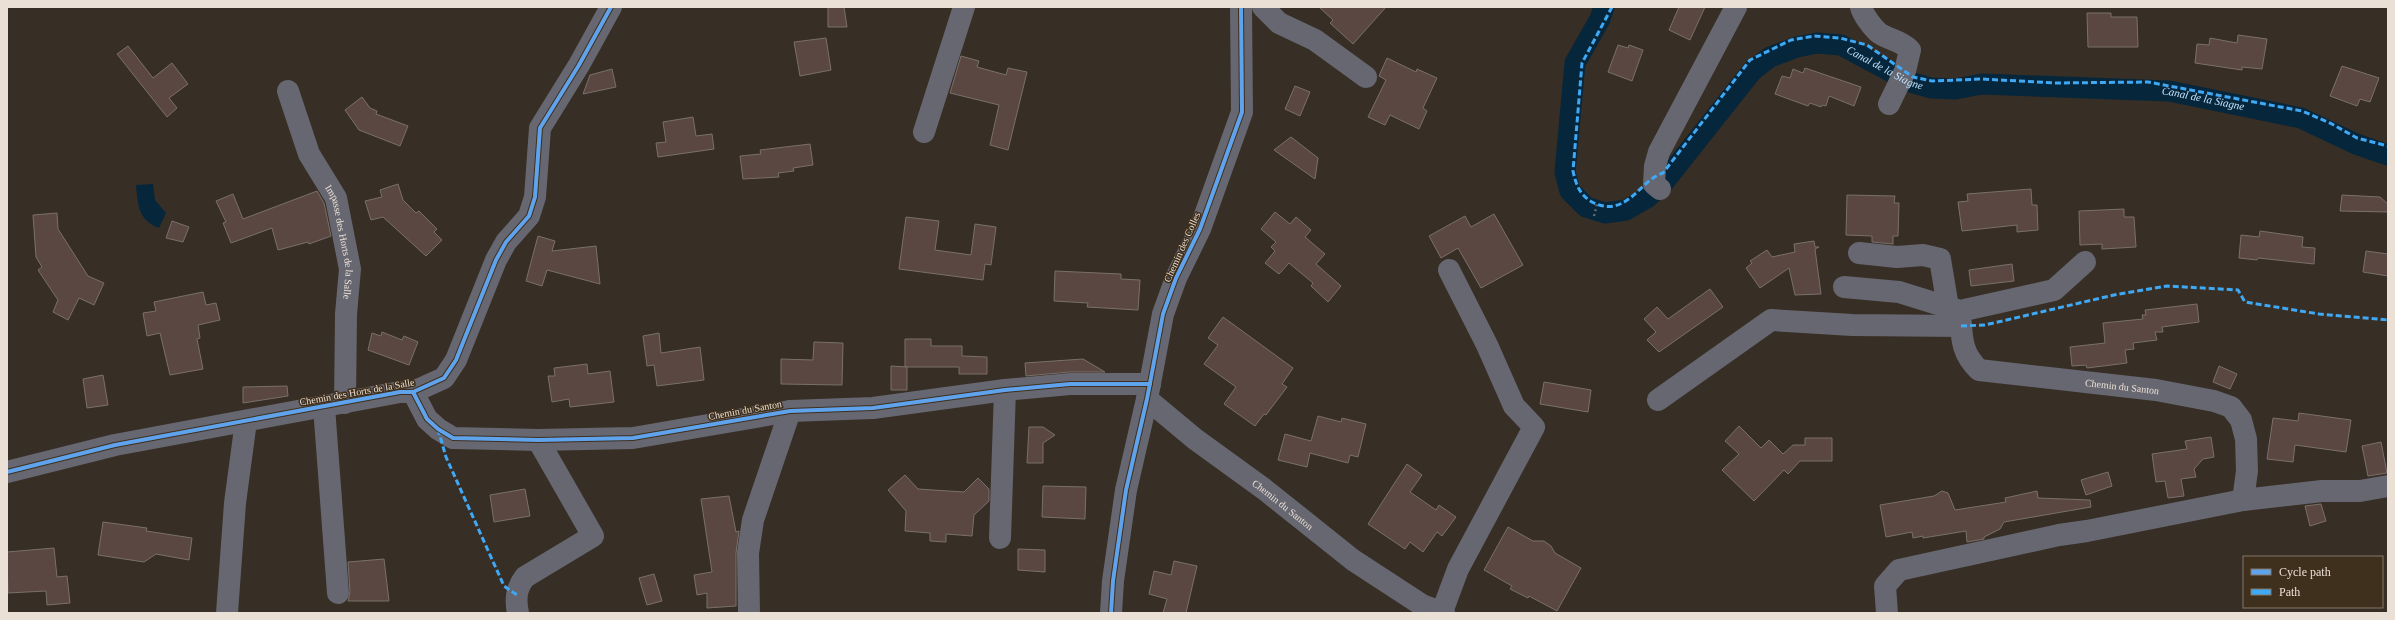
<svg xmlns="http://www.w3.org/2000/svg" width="2395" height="620" viewBox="0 0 2395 620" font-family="'Times New Roman',serif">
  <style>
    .water { fill: #06263b }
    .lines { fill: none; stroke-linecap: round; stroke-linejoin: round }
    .canal { stroke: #06263b; stroke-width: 21 }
    .building { fill: #5a4742; stroke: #7a706b }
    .path { stroke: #68676a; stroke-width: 2.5; stroke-dasharray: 2 3; stroke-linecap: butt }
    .minor { stroke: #666770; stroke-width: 22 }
    .quiet { stroke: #3fa9f5; stroke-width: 3; stroke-dasharray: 6 3; stroke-linecap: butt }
    .cycleway-casing { stroke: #3f2f1d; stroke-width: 6 }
    .cycleway { stroke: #60a3ed; stroke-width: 4 }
    .labels { text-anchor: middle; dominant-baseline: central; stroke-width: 3; stroke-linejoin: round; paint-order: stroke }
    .street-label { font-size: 10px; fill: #ebe0d5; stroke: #3f2f1d }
    .water-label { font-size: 11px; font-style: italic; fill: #c0e2fe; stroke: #3f2f1d }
  </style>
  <rect width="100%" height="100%" fill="#372e25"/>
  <!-- water -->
  <path class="water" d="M153 184 155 200 166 213 159 228C138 220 138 205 136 185Z"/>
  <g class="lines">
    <!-- canal -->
    <path class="canal" id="s1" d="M1604 7 1600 19 1575 63 1565 172 1570 191 1586 207 1605 213 1626 210 1647 198 1664 182 1752 71 1770 57 1797 47 1817 43 1841 45 1910 82 1931 88 1955 89 1982 84 2169 91 2301 118 2356 144 2388 155"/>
  </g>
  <!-- building -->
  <g class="building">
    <polygon points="828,7 844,7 847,27 828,27"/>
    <polygon points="1319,7 1386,7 1353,44 1330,23 1333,20"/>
    <polygon points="1679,7 1705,7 1690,40 1669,30"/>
    <polygon points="2087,13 2111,13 2111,17 2137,17 2138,47 2088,47"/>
    <polygon points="2238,35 2267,39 2262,69 2242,67 2242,70 2195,63 2197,44 2209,45 2210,38 2237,43"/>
    <polygon points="826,38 831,70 800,76 794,42"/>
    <polygon points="1618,45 1628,48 1629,45 1643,50 1632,81 1608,72"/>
    <polygon points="128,46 153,78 172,63 188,84 169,98 177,108 167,117 117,54"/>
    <polygon points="961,56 979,61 977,67 1006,75 1008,68 1027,72 1008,150 990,145 999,105 950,93"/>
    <polygon points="1387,58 1416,72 1417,69 1437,78 1423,108 1427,111 1419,129 1390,115 1385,125 1368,117 1386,80 1379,76"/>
    <polygon points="2342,66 2379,78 2370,102 2360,99 2357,106 2330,96"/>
    <polygon points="1805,68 1861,87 1854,106 1829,96 1826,106 1822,105 1821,107 1810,103 1808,106 1775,94 1782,76 1790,78 1793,69 1803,73"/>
    <polygon points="612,69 616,87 583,94 590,75"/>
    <polygon points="1295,86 1310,92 1300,116 1285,109"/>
    <polygon points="362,97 370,108 377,111 376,114 408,126 400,146 359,130 345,110"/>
    <polygon points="693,117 696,136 712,134 714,149 658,157 656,143 666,142 663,122"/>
    <polygon points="1291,137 1318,158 1315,179 1274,150"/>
    <polygon points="810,144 813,165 793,168 794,171 778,173 779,177 743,179 740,156 761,154 760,150"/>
    <polygon points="398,184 403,200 416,213 419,211 437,229 434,232 442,240 426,256 383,217 371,220 365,201 382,197 380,190"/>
    <polygon points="2031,189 2032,205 2037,205 2038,230 2017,232 2017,225 1962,231 1958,202 1968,201 1967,194"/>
    <polygon points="317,191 324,203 331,236 309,244 308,242 278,250 272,228 231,243 223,223 226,222 216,201 233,194 243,219"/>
    <polygon points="1847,195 1895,196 1894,203 1899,203 1898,236 1893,236 1893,244 1872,242 1872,236 1846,235"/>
    <polygon points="2342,195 2380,197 2388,204 2388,212 2340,211"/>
    <polygon points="2124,209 2124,217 2134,217 2136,247 2102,249 2102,244 2080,245 2079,211"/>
    <polygon points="1275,212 1290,224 1296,217 1311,230 1305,237 1325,254 1316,264 1341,286 1328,302 1311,286 1313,283 1289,263 1279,274 1265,263 1275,251 1271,247 1276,242 1261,229"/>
    <polygon points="57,213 58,229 88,276 104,283 94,305 79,298 68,320 53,312 58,300 38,270 42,267 36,257 33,215"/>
    <polygon points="1494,214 1523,265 1481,288 1458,248 1441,258 1429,236 1465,216 1471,227"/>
    <polygon points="906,217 939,221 935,250 971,255 975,224 996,227 991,265 985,264 983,280 899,269"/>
    <polygon points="172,221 189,227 183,242 166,238"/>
    <polygon points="2260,231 2303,237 2302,247 2315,248 2314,264 2258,258 2257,260 2239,258 2241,235 2259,237"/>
    <polygon points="538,236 555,241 552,251 596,246 600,284 547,270 542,286 526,281"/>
    <polygon points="1814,241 1815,247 1819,247 1815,249 1821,294 1795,295 1789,268 1760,288 1746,268 1752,263 1750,261 1767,250 1772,257 1795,252 1794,244"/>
    <polygon points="2366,251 2388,254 2388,276 2363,272"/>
    <polygon points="2012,264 2014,281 1971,286 1969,270"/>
    <polygon points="1055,271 1121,274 1121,279 1140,280 1138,310 1087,307 1088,303 1054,301"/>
    <polygon points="1710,289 1723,307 1659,352 1647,340 1656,332 1644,319 1657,307 1668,319"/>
    <polygon points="203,292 206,305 216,303 220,320 198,325 200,338 197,339 203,369 170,375 160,333 147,336 143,313 156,311 154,302"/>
    <polygon points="2197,304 2199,322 2162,327 2163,332 2155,332 2157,340 2133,343 2134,349 2125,350 2127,363 2087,368 2086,365 2072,366 2070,347 2105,343 2103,323 2143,319 2142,315 2146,315 2145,310"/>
    <polygon points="1223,317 1293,368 1282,384 1287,387 1266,415 1264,414 1255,426 1224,404 1236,387 1204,364 1218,345 1208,338"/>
    <polygon points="382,332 402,340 404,336 418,342 409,365 368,350 372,333 381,336"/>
    <polygon points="659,333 661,353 700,347 704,380 657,386 654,365 647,366 643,336"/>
    <polygon points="905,339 931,339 931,346 962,346 962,356 987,357 987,374 959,374 959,367 905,367"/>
    <polygon points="814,342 843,343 842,385 781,384 781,359 813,360"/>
    <polygon points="1083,359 1105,372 1069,372 1026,376 1025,363"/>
    <polygon points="587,364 588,374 610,371 614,402 570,407 569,399 552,402 548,376 555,376 554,368"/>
    <polygon points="891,366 907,367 907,390 891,390"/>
    <polygon points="2219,366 2237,374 2230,389 2213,382"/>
    <polygon points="103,375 108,405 87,408 83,379"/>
    <polygon points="1544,382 1591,390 1588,412 1540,404"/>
    <polygon points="287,386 288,396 243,403 243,387"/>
    <polygon points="2299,413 2351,420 2346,452 2295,445 2293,462 2267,459 2273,418 2298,421"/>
    <polygon points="1318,416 1341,422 1342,418 1366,424 1358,457 1350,455 1348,463 1310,453 1307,467 1278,460 1285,434 1311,441"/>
    <polygon points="1739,426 1761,448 1769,440 1783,454 1793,445 1805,445 1805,438 1832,438 1832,461 1800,461 1788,474 1784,470 1754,501 1722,470 1739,454 1725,441"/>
    <polygon points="1029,427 1043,427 1055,435 1043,443 1043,463 1027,463"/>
    <polygon points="2211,437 2214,457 2203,459 2194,469 2196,477 2181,479 2184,496 2168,498 2165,481 2156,482 2152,454 2187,449 2185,441"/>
    <polygon points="2381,442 2387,473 2368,476 2362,446"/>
    <polygon points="1407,464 1422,475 1410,492 1436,510 1439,505 1456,517 1442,536 1437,532 1423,552 1410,542 1405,549 1368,524"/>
    <polygon points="2108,472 2112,486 2086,495 2081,480"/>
    <polygon points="905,475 918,489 964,492 978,478 989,489 989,501 974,515 972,536 946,534 946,542 930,541 930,533 905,531 906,511 888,490"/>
    <polygon points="1043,486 1086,487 1085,519 1042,517"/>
    <polygon points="525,489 530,516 494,522 490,495"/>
    <polygon points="1942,491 1948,493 1955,510 2006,502 2005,498 2037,491 2038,498 2090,500 2091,507 2004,522 2000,529 1984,537 1984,539 1967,542 1966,531 1923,538 1923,536 1913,538 1912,532 1886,537 1880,505 1934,496"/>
    <polygon points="729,496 736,532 739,531 736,553 736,606 707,608 707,593 697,595 694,575 712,572 701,499"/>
    <polygon points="2321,504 2326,521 2310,526 2305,506"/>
    <polygon points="103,522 147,528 146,531 192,538 189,560 156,554 144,562 98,555"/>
    <polygon points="1508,527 1533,541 1544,541 1551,546 1555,553 1581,568 1557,611 1529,596 1528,598 1510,589 1512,586 1484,570"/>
    <polygon points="54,548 57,577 67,576 70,603 47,605 46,591 8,593 7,552"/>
    <polygon points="1018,549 1045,550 1045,572 1018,570"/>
    <polygon points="384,559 389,601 348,601 350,592 348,562"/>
    <polygon points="1174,561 1197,566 1186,613 1163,613 1167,599 1149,594 1154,571 1171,575"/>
    <polygon points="654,574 662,601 647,605 639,578"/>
  </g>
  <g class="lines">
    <!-- path -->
    <polyline class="path" points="1594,216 1597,204"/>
    <!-- minor -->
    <g class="minor">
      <polyline points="1263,7 1279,23 1315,40 1366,77"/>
      <path d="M1861 7C1863 15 1873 28 1879 33 1889 40 1900 40 1910 50L1905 71 1889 104"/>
      <path id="s2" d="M288 91 309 154 336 198 350 269 346 314 345 403"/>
      <polyline points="924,132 964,7"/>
      <polyline points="1660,189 1654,184 1655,166 1659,152 1736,7"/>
      <polyline points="1859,253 1897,257 1923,255 1940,259 1948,307"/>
      <polyline points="1844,287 1899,292 1960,311 2054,290 2085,262"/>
      <path id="s3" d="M1960 311C1962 336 1960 352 1979 370L2156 390 2214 401 2231 407 2241 420 2246 439 2247 471 2243 500"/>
      <polyline points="413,392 427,419 438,429 453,438 538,440 633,438 790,411 873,408 1005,390 1070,384 1150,384"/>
      <path id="s4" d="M1147 399 1195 439 1264 489 1353 560 1422 605 1444 613"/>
      <polyline points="1658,400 1771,320 1852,325 1961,326"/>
      <polyline points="324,407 338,593"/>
      <polyline points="7,472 115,445 400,392 413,392 444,378 456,360 496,260 506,242 529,216 535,197 540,128 579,65 611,7"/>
      <polyline points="1000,538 1005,390"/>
      <polyline points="1442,612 1458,569 1534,427 1514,406 1487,345 1449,270"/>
      <polyline points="227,613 235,503 246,421"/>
      <path d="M518 613C515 599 516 588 525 577L593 536 538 440"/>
      <polyline points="749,613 748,553 753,520 790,411"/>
      <polyline points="1111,613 1113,581 1126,490 1147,399 1163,314 1176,278 1200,229 1242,112 1241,7"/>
      <polyline points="1887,613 1885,586 1899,570 2059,535 2087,531 2243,500 2322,491 2360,491 2388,486"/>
    </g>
    <!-- quiet -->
    <g class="quiet">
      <path d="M1612 7 1582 63 1573 171C1576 185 1580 196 1594 203 1627 218 1640 180 1663 173L1750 60 1791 40 1814 36 1840 38 1867 45 1913 77 1932 81 1981 79 2056 83 2148 82 2302 111 2330 123 2357 138 2388 146"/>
      <polyline points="1961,326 1985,325 2114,295 2167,286 2238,290 2245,302 2319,314 2388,320"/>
      <polyline points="438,429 446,457 504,586 517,595"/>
    </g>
    <!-- cycleway casing -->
    <g class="cycleway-casing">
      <g id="cycleway">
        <polyline points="413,392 427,419 438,429 453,438 538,440 633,438 790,411 873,408 1005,390 1070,384 1150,384"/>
        <polyline points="7,472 115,445 400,392 413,392 444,378 456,360 496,260 506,242 529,216 535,197 540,128 579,65 611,7"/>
        <polyline points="1111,613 1113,581 1126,490 1147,399 1163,314 1176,278 1200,229 1242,112 1241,7"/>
      </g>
    </g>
    <!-- cycleway -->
    <use href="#cycleway" class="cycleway"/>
  </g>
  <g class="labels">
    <!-- street labels -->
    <g class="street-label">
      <text stroke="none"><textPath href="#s2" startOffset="162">Impasse des Horts de la Salle</textPath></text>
      <text transform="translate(1182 247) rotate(-66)">Chemin des Colles</text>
      <text stroke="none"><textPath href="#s3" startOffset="208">Chemin du Santon</textPath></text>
      <text transform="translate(357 392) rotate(-10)">Chemin des Horts de la Salle</text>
      <text transform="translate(745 410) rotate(-10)">Chemin du Santon</text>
      <text stroke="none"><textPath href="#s4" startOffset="172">Chemin du Santon</textPath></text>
    </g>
    <!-- water labels -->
    <g class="water-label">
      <text stroke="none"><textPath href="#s1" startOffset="591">Canal de la Siagne</textPath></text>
      <text stroke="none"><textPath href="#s1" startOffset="915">Canal de la Siagne</textPath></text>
    </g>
  </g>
  <!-- border -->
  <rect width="2395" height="620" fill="none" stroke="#ebe0d5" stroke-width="16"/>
  <!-- legend -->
  <rect x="2243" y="556" width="140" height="52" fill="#3f2f1d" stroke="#847667"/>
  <rect x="2251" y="569" width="20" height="6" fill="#60a3ed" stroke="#847667"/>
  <text x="2279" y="576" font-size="12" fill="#ebe0d5">Cycle path</text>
  <rect x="2251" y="589" width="20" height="6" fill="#3fa9f5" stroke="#847667"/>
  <text x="2279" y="596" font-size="12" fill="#ebe0d5">Path</text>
</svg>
